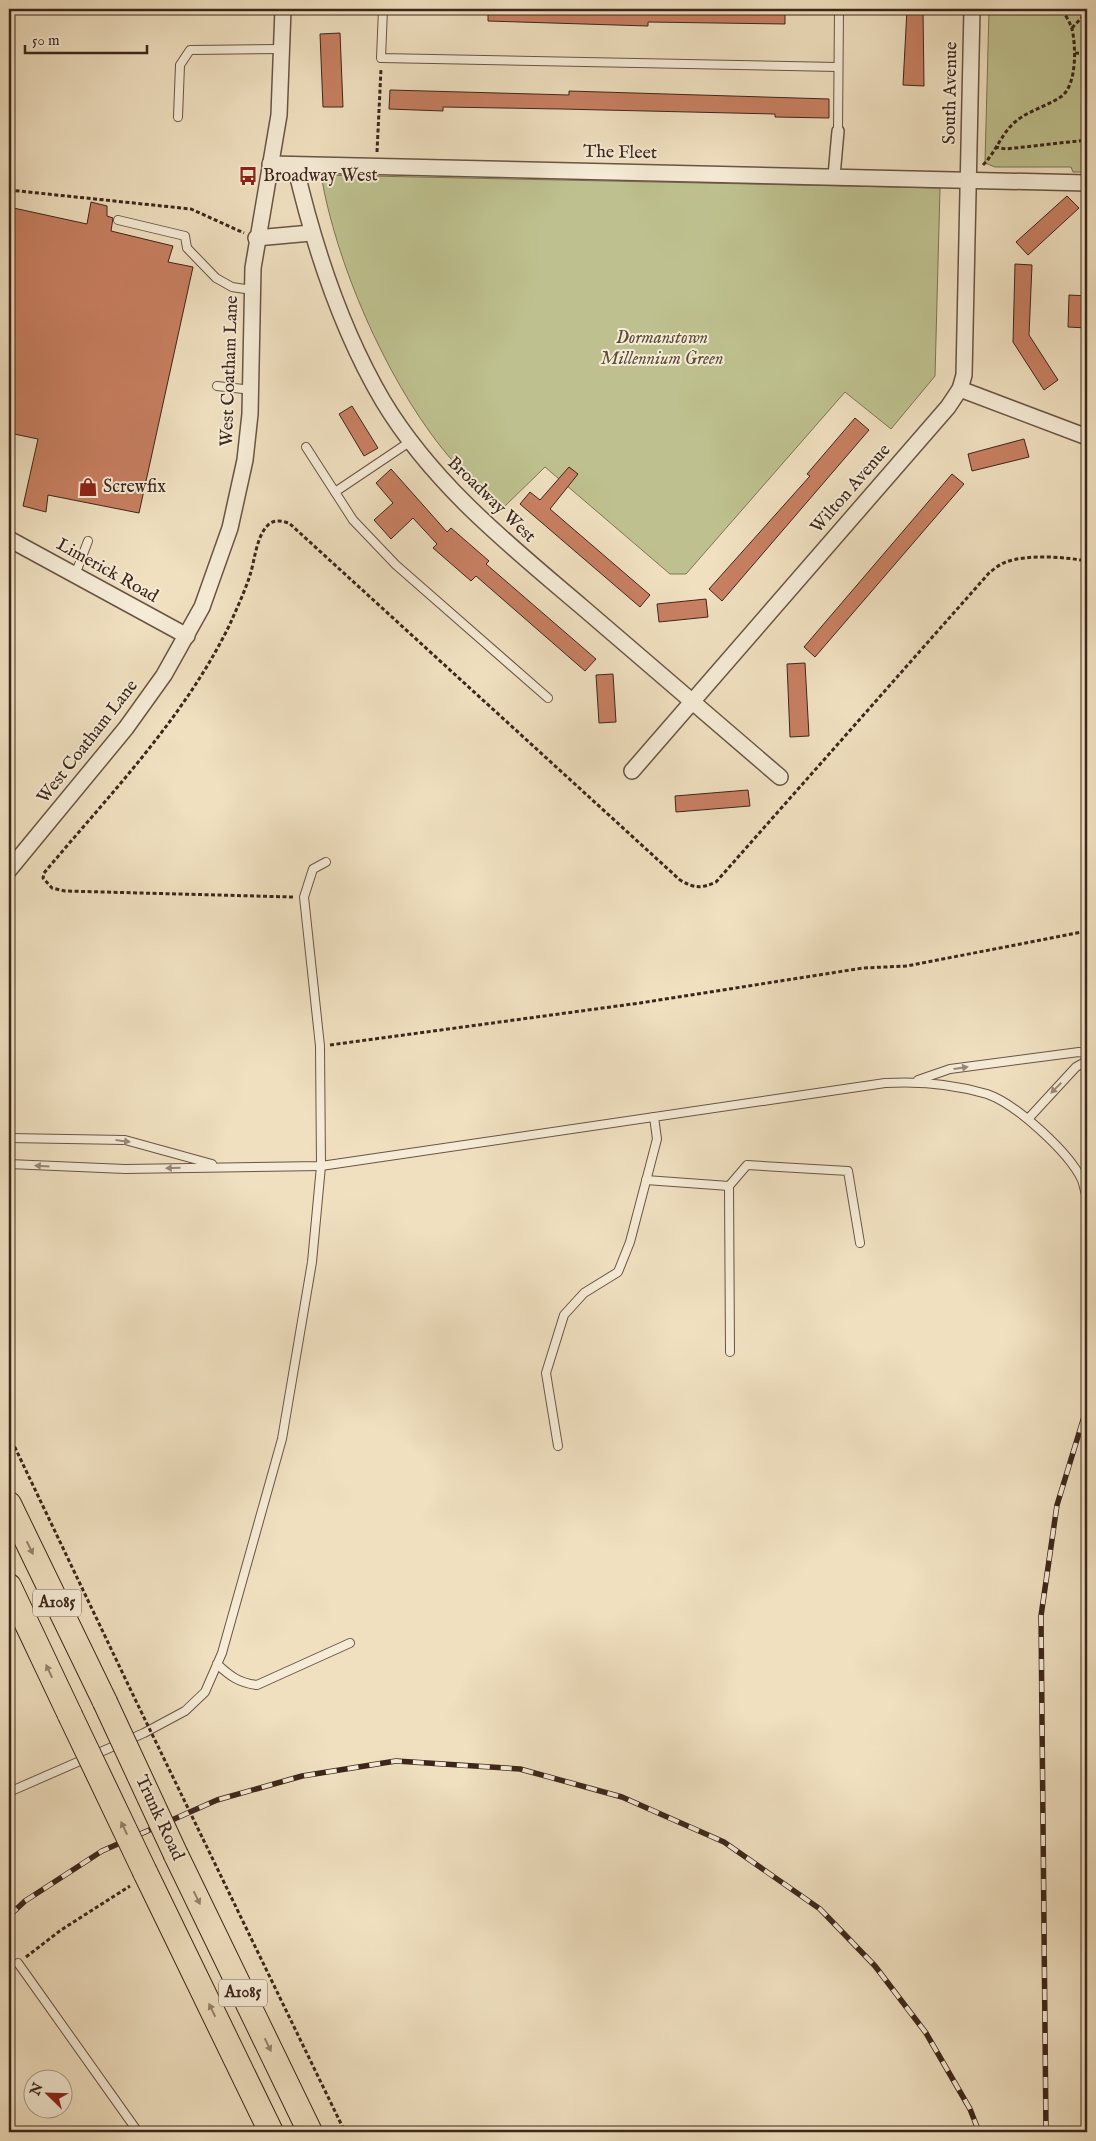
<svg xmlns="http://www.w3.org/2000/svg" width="1096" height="2141" viewBox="0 0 1096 2141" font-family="'IM FELL English',serif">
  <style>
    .green { fill: #bec18f; stroke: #7d7455 }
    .building { fill: #c88062; stroke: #3c261b }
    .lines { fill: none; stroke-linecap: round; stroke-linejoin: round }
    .service-casing { stroke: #695444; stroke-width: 10 }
    .pedestrian-casing { stroke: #695444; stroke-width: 14 }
    .minor-casing { stroke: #695444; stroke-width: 18 }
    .primary-casing { stroke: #3c261b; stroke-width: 26 }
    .path { stroke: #3c261b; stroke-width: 3; stroke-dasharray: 4 2.5; stroke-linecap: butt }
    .service { stroke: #f5ebd6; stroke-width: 8 }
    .pedestrian { stroke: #f5ebd6; stroke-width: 11 }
    .minor { stroke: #f5ebd6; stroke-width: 15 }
    .primary { stroke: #f0e0c0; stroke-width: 24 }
    .rail-casing { stroke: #3c261b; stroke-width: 5.5 }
    .rail { stroke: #f5ebd6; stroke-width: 4; stroke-dasharray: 11; stroke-linecap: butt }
    .primary-bridge-casing { stroke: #3c261b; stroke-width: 26; stroke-linecap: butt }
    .path-bridge { stroke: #3c261b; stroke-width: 3; stroke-dasharray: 4 2.5; stroke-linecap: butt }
    .primary-bridge { stroke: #f0e0c0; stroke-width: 24 }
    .oneway { fill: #988878 }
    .oneway2 { fill: #96836e }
    .labels { text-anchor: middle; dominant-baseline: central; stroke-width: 4; stroke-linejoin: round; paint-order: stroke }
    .shield { fill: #f5ebd6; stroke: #746153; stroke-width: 1 }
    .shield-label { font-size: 16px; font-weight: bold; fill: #3c261b }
    .street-label { font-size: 18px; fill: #3c261b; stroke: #f5ebd6 }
    .poi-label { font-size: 18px; fill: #3c261b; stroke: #f5ebd6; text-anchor: start }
    .park-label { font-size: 18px; font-style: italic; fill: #5c4d38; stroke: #f5ebd6 }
  </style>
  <rect width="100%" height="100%" fill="#f0e0c0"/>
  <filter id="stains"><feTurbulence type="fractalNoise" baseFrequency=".004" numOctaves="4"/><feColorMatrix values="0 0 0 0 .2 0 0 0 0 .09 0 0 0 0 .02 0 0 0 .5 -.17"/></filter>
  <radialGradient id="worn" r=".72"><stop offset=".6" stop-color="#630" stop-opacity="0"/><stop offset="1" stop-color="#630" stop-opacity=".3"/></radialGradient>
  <!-- green -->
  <g class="green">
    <polygon points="989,9 1087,9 1087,172 1073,172 1071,167 995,167 985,163"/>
    <path d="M321 175 940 188 935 376 891 429 845 392 686 574H670L545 467 503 508C481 489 459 470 441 447 385 376 336 263 321 175Z"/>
  </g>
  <!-- building -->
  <g class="building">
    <polygon points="488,9 785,9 785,24 648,22 648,26 488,21"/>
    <polygon points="907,9 923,9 924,86 903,85"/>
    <polygon points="340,33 343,107 323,107 320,34"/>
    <polygon points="390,90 569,95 569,91 829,99 829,118 775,117 775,114 561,109 443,107 443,111 389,109"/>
    <polygon points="1067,196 1079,208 1028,255 1016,242"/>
    <polygon points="91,202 107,206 107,216 113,218 111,231 173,246 168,262 193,267 139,513 48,495 46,512 23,506 38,439 9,433 9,207 87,224"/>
    <polygon points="1015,264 1032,265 1029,335 1058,380 1044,390 1013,342"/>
    <polygon points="1069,295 1087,296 1087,328 1068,327"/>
    <polygon points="352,406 378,448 364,456 339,414"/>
    <polygon points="855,418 869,430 722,601 709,589 810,476 807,474"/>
    <polygon points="1024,439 1029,457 972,471 968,454"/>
    <polygon points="569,467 578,474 550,509 650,595 640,607 520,504 530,492 540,500"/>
    <polygon points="391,469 447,532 451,528 489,561 486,564 596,659 585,671 476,576 471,581 433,548 437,544 413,518 391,539 374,520 393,503 376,483"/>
    <polygon points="952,474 964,484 815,657 804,647"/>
    <polygon points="706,599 708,617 659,622 657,604"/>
    <polygon points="805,663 809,736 790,737 787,664"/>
    <polygon points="613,674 616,722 599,723 596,675"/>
    <polygon points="748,790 750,806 676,812 675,796"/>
  </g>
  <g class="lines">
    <!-- service casing -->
    <g class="service-casing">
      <g id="service">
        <polyline points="383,9 381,58 838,67"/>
        <polyline points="178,117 180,65 190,50 283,49"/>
        <polyline points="838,131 839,9"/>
        <polyline points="118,220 185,236 187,248 216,278 232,287 252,290"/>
        <polyline points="217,386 252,390"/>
        <polyline points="306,447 353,520 396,565 548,698"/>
        <polyline points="335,492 411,441"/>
        <polyline points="75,575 88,541"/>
        <polyline points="918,1080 950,1069 1079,1052 1087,1054"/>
        <polyline points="1028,1119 1076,1067 1087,1061"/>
        <polyline points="9,1138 125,1140 212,1164"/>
        <path d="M9 1164 125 1169 321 1166 885 1083C920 1081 954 1084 987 1094 1016 1104 1069 1152 1082 1180 1084 1186 1085 1192 1087 1198"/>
        <polyline points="646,1180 729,1186 730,1352"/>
        <polyline points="729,1186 747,1165 848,1171 860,1243"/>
        <polyline points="558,1446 546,1373 564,1315 584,1293 618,1272 630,1242 657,1139 654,1117"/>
        <path d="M217 1664C230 1676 239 1683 257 1685L350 1643"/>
        <polyline points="9,1792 144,1733 185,1711 205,1692 222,1653 282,1439 312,1262 321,1166 320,1046 304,897 313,869 326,862"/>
        <polyline points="18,1963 138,2132"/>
      </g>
    </g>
    <!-- pedestrian casing -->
    <g class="pedestrian-casing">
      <polyline id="pedestrian" points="834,176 838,131"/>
    </g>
    <!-- minor casing -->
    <g class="minor-casing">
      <g id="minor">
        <polyline points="270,164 1087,183"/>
        <path d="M295 165C314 247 340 328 383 401 433 484 508 544 581 606 647 663 714 720 780 777"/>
        <polyline points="256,238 311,233"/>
        <polyline points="960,389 1087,437"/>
        <polyline points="9,539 187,636"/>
        <polyline points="632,771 948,407 960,389 964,375 972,9"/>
        <polyline points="9,870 126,728 164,675 202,607 230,528 245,460 250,414 253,268 279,115 283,9"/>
      </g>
    </g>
    <!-- primary casing -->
    <g class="primary-casing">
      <g id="primary">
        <polyline points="9,1504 105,1702"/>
        <polyline points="9,1586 70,1715"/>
        <polyline points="176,1855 310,2132"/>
        <polyline points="145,1872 271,2132"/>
      </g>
    </g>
    <!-- path -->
    <g class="path">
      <polyline points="1072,28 1087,12"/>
      <polyline points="1075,53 1087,54"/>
      <polyline points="995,147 1006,149 1087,140"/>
      <polyline points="377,152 381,69"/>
      <path d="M983 165C996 152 1001 134 1015 122 1029 110 1048 106 1062 96 1077 84 1076 46 1072 29 1070 22 1065 15 1062 9"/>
      <polyline points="9,190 191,209 244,233"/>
      <path d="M293 897 65 891 52 888 43 878 44 873C110 794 185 717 230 624 237 608 245 591 250 575 255 560 256 537 268 525 274 519 282 521 289 523L680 880C694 888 701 889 716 882L989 573C994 569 1000 564 1006 562 1028 554 1065 557 1087 561"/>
      <polyline points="330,1045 640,1003 863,968 907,966 1087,931"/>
      <polyline points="9,1435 135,1699"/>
      <polyline points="203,1839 345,2132"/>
      <polyline points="26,1957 61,1930 130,1886"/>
    </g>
    <!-- service -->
    <use href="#service" class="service"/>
    <!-- pedestrian -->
    <use href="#pedestrian" class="pedestrian"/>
    <!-- minor -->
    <use href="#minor" class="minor"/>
    <!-- primary -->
    <use href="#primary" class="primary"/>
    <!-- rail casing -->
    <g class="rail-casing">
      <g id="rail">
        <polyline points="9,1916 25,1901 102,1851 217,1800 302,1776 396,1761 520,1769 622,1797 724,1842 820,1909 875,1966 926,2033 970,2109 979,2132"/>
        <polyline points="1046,2132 1041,1616 1057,1505 1087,1407"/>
      </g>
    </g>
    <!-- rail -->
    <use href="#rail" class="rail"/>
    <!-- primary-bridge casing -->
    <g class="primary-bridge-casing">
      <g id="primary-bridge">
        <polyline points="105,1702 176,1855"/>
        <polyline points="70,1715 145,1872"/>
      </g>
    </g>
    <!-- path-bridge -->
    <polyline class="path-bridge" points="135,1699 203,1839"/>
    <!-- primary-bridge -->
    <use href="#primary-bridge" class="primary-bridge"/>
  </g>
  <!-- one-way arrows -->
  <defs><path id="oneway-solid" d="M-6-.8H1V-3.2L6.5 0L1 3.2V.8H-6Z" transform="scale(1.25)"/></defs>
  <g class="oneway">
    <use href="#oneway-solid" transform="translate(961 1068) rotate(-8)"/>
    <use href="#oneway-solid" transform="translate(1056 1088) rotate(135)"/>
    <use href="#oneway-solid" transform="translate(123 1141) rotate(7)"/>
    <use href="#oneway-solid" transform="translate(42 1166) rotate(-177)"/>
    <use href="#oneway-solid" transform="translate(173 1168) rotate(178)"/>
  </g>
  <g class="oneway2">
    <use href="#oneway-solid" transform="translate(30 1548) rotate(64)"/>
    <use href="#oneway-solid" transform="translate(49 1671) rotate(-115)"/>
    <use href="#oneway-solid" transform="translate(124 1828) rotate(-115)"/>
    <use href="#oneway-solid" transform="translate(197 1898) rotate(64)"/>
    <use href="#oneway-solid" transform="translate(212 2010) rotate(-116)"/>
    <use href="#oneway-solid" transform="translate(268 2045) rotate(64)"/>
  </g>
  <!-- icons -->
  <defs>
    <g id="bus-bare" transform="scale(1.5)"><path d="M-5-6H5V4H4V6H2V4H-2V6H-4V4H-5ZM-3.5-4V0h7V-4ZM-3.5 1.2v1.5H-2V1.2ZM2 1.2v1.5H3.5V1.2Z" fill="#8f2418" stroke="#f5ebd6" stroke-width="2.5" paint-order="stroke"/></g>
    <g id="shop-bare" transform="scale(1.5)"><path d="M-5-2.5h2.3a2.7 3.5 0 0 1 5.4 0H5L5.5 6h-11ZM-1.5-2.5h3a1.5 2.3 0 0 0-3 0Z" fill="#8f2418" stroke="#f5ebd6" stroke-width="2.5" paint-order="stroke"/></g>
  </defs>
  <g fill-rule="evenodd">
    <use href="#bus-bare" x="248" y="176"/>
    <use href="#shop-bare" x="88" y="487"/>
  </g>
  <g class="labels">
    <!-- shield labels -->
    <g class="shield">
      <rect x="33" y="1589.5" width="48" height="27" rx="4"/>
      <rect x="219" y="1979.5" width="48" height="27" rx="4"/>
    </g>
    <g class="shield-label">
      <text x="57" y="1603">A1085</text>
      <text x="243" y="1993">A1085</text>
    </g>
    <!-- street labels -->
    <g class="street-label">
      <text transform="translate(951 93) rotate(-89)">South Avenue</text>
      <text transform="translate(620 153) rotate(1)">The Fleet</text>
      <text transform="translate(230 371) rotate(-88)">West Coatham Lane</text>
      <text transform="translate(851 489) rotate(-49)">Wilton Avenue</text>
      <text transform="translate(491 500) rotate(44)">Broadway West</text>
      <text transform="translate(107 571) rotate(29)">Limerick Road</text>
      <text transform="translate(88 742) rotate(-52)">West Coatham Lane</text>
      <text transform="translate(159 1818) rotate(65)">Trunk Road</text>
    </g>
    <!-- poi labels -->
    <g class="poi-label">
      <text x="263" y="176">Broadway West</text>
      <text x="103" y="487">Screwfix</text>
    </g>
    <!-- park labels -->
    <g class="park-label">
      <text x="662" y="338">Dormanstown<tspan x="662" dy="21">Millennium Green</tspan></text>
    </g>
  </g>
  <!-- margin -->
  <rect width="1096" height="2141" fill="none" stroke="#f0e0c0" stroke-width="30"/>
  <rect x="10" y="10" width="1076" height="2121" fill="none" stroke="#3c261b" stroke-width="2.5"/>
  <rect x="15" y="15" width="1066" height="2111" fill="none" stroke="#3c261b"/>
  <!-- north arrow -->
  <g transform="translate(48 2094) rotate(293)"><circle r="24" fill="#f5ebd6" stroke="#ab9c8b"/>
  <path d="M0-4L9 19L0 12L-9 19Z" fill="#8f2418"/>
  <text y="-8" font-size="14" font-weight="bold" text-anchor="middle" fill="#3c261b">N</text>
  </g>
  <!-- scale -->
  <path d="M25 45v8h122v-8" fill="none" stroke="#3c261b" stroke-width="2.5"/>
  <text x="32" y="45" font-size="15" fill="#3c261b" stroke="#f5ebd6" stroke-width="4" paint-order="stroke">50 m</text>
  <rect width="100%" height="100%" filter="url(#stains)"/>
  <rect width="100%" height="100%" fill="url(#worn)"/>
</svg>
